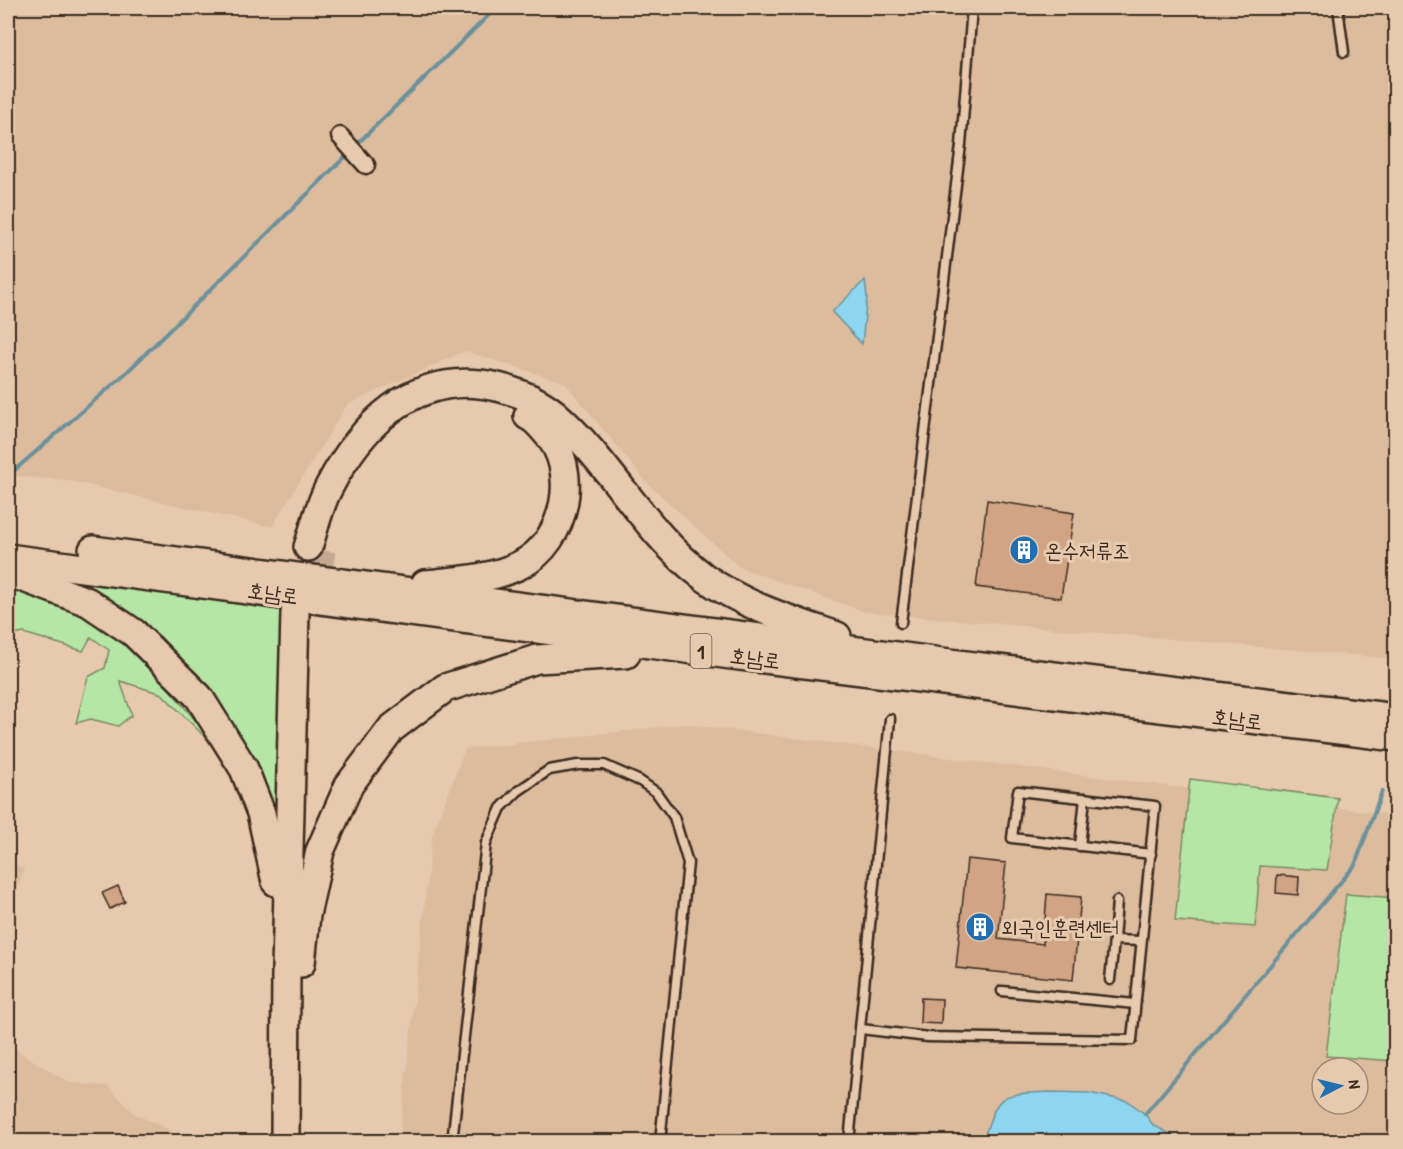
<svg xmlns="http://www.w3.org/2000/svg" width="1403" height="1149" viewBox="0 0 1403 1149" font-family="'Patrick Hand','Poor Story',sans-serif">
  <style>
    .built { fill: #ddbc9e; fill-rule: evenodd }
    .green { fill: #b5e6a5; stroke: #788862; stroke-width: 1.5 }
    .water { fill: #8ed6ef; stroke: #6d919b; stroke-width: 1.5 }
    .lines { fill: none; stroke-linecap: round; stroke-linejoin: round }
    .stream { stroke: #6d919b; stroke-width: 4 }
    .building { fill: #d0a484; stroke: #3b2a1e; stroke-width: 1.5 }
    .trunk-tunnel { stroke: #c5aa91; stroke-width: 27; stroke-dasharray: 27 14; stroke-linecap: butt }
    .service-casing { stroke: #3b2a1e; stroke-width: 13 }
    .minor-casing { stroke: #3b2a1e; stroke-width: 21 }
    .trunk-casing { stroke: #3b2a1e; stroke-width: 32 }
    .service { stroke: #e7caae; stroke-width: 8 }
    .minor { stroke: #e7caae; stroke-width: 16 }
    .trunk { stroke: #e7caae; stroke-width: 27 }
    .labels { text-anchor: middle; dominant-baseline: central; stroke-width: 6; stroke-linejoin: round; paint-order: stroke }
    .shield { fill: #e7caae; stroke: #6f5a49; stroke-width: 1.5 }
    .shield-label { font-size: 20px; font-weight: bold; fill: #3b2a1e }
    .poi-label { font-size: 21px; fill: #3b2a1e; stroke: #e7caae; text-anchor: start }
    .street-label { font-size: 21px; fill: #3b2a1e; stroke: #e7caae }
  </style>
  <rect width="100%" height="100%" fill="#e7caae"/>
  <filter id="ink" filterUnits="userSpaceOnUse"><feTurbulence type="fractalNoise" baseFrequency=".0167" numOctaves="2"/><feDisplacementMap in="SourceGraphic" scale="12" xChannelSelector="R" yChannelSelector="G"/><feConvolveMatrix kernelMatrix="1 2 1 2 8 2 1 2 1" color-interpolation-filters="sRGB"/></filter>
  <g filter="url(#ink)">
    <!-- built -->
    <g class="built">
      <polygon points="8,8 1395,8 1395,659 865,612 739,567 647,483 565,383 465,351 347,405 272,527 65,480 8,476"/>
      <path d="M685 724 1395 815V1141L399 1142 432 835 465 749ZM1322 1068H1358V1104H1322Z"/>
      <polygon points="14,863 24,870 8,914 8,871"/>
      <polygon points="8,1045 70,1083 108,1086 135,1114 168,1129 180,1141 8,1141"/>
    </g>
    <!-- green -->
    <g class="green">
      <polygon points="82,580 283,611 279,837 215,699 161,637"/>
      <polygon points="8,585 118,628 232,764 162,694 120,681 132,715 118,726 91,719 76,723 88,677 105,668 109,650 91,637 83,651 24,633 8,636"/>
      <polygon points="1190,779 1338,798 1327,870 1260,866 1255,927 1175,921"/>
      <polygon points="1346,894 1395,898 1395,1061 1326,1056"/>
    </g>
    <!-- water -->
    <g class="water">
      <polygon points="865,280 867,297 862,344 832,312"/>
      <path d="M1050 1092 1089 1093 1128 1101 1145 1114 1153 1125 1183 1141H983C999 1092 998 1094 1050 1092Z"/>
    </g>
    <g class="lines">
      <!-- stream -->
      <g class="stream">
        <polyline points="356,145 496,8"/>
        <polyline points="8,476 127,372 349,153"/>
        <polyline points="1145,1114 1355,865 1382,791"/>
      </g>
    </g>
    <!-- building -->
    <g class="building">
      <polygon points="987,500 1074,513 1061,598 976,587"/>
      <polygon points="967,859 1006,863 998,939 1043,944 1047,894 1081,897 1073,980 956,968"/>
      <polygon points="1277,875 1299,877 1298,895 1276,893"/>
      <polygon points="118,886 125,902 110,909 102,893"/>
      <polygon points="921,998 942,999 941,1024 920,1023"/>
    </g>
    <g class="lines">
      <!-- trunk-tunnel -->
      <polyline class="trunk-tunnel" points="311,615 322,550"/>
      <!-- service casing -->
      <g class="service-casing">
        <g id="service">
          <polyline points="1338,8 1344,52"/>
          <polyline points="901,623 961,145 972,8"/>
          <polyline points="1080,846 1085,798"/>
          <polyline points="1114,940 1117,901"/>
          <polyline points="1110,980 1114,940 1141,941"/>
          <polyline points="1002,991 1135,1004"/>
          <polyline points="861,1029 928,1037 1132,1040 1155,806 1018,791 1012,838 1151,854"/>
          <polyline points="452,1142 486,843 501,808 518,791 549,770 578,765 604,765 640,781 656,792 674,817 688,863 660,1142"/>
          <polyline points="849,1142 890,719"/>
        </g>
      </g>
      <!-- minor casing -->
      <g class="minor-casing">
        <polyline id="minor" points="340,136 366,165"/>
      </g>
      <!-- trunk casing -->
      <g class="trunk-casing">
        <g id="trunk">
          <path d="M308 547C315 527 319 505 329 487 360 428 407 377 480 384 505 387 535 397 555 414 611 463 644 532 704 577 744 606 791 620 837 636"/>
          <polyline points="93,550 942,662 1396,718"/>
          <polyline points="8,558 731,655 1396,737"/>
          <polyline points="8,572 88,602 134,633 199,697 244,769 261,813 276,882"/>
          <path d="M425 584C456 581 492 579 520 565 567 542 581 468 545 431 540 425 535 419 528 416"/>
          <polyline points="301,963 306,915 320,851 349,785 391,729 445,688 537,659 626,654"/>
          <polyline points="285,1142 286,969 295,613"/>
        </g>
      </g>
      <!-- service -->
      <use href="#service" class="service"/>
      <!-- minor -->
      <use href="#minor" class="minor"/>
      <!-- trunk -->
      <use href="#trunk" class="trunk"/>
    </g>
  </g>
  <!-- icons -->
  <defs>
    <g id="building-disc" transform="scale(1.5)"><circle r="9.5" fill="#1f6fb2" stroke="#e7caae"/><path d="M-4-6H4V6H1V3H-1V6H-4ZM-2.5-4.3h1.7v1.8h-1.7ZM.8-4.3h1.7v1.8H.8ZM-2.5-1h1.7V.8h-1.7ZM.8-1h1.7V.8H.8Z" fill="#fff"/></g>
  </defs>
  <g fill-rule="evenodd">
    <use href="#building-disc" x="1024" y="550"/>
    <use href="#building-disc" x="980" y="927"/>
  </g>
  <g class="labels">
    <!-- shield labels -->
    <rect class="shield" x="690.5" y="634" width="21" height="34" rx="4.5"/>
    <g class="shield-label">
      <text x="701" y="651">1</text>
    </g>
    <!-- poi labels -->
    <g class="poi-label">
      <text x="1045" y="550">온수저류조</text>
      <text x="1001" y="927">외국인훈련센터</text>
    </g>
    <!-- street labels -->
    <g class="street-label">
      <text transform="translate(273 593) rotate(8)">호남로</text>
      <text transform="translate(755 658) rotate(7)">호남로</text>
      <text transform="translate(1237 719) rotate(7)">호남로</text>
    </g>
  </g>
  <!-- margin -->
  <rect width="1403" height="1149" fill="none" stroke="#e7caae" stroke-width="30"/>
  <rect x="15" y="15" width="1373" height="1119" fill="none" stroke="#3b2a1e" stroke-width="2" filter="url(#ink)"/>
  <!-- north arrow -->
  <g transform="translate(1340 1086) rotate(83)"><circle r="28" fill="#e7caae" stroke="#a28a74" stroke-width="1.5"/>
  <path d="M0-4.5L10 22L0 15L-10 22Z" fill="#1f6fb2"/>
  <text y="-9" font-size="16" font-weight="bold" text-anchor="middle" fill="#3b2a1e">N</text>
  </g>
</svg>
